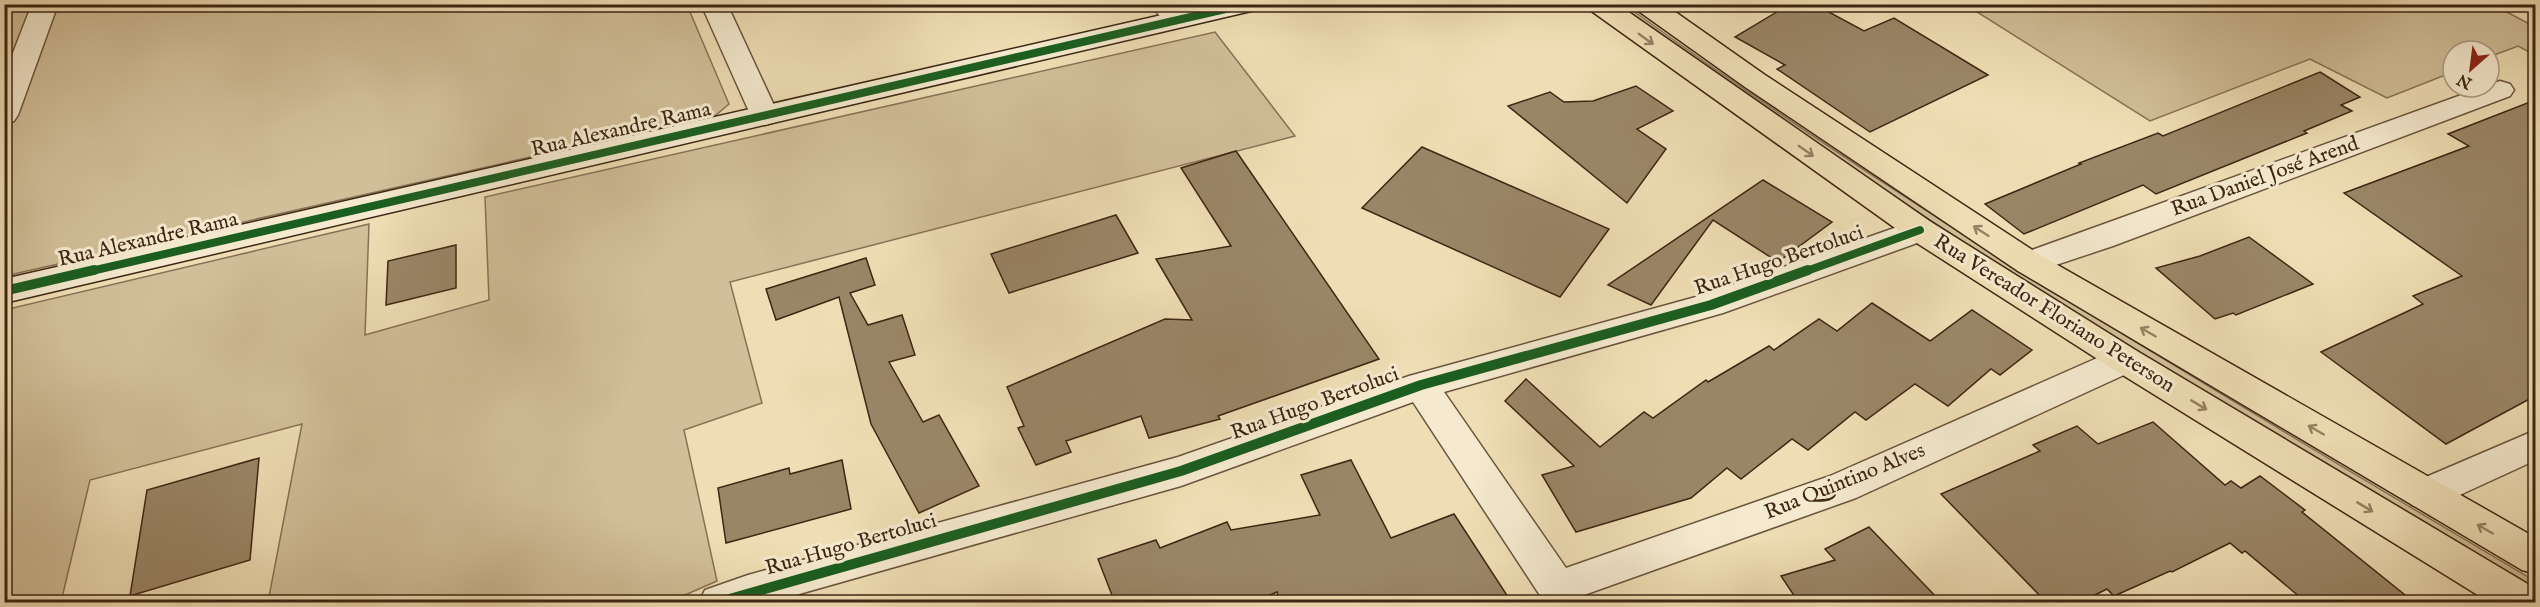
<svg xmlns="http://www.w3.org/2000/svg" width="2540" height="607" viewBox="0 0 2540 607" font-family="'IM FELL English',serif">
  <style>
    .green { fill: #d1bf99; stroke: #877256; stroke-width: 1.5 }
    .building { fill: #9a8667; stroke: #3d2613; stroke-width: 1.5 }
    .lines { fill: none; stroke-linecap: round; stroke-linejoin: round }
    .street-casing { stroke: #6a543c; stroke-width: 3 }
    .secondary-casing { stroke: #3d2613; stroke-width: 3 }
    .primary-casing { stroke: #3d2613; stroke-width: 3 }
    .street { fill: #f5eacf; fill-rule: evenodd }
    .secondary { fill: #f5eacf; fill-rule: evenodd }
    .primary { fill: #efdeb5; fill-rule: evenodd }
    .cycleway-far1-casing { stroke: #f5eacf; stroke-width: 11 }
    .cycleway-casing { stroke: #f5eacf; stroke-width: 14 }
    .cycleway-far1 { stroke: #1b5e20; stroke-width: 8 }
    .cycleway { stroke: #1b5e20; stroke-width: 10 }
    .oneway { stroke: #968264 }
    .labels { text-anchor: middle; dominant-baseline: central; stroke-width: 6; stroke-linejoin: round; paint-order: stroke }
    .street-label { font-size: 21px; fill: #3d2613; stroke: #f5eacf }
  </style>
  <rect width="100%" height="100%" fill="#efdeb5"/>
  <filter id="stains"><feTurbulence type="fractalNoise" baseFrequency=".00333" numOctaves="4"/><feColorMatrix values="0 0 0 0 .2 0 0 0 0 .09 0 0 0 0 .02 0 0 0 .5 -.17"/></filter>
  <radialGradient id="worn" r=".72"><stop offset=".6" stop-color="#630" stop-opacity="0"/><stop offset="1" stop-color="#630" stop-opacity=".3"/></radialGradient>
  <!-- green -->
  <g class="green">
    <polygon points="4,5 687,5 729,104 716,115 5,276"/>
    <path d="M1614 5H1625C1916 216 2226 398 2535 581V590C2397 508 2257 428 2121 343 1949 235 1780 121 1614 5Z"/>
    <polygon points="1966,5 2494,5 2535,27 2535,55 2518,46 2489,57 2489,51 2453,51 2453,72 2387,98 2310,59 2150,121"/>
    <polygon points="1215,32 1295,136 730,282 762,403 684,430 717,581 669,602 268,602 302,424 90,480 61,602 5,602 4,310 369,224 365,335 489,300 485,197"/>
  </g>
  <!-- building -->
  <g class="building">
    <polygon points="1790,4 1814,4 1864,31 1894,18 1988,75 1870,132 1777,69 1785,65 1735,37"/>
    <polygon points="2320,72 2360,97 2341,105 2352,111 2304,131 2307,133 2156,194 2143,185 2024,234 1985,204 2081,164 2079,163 2158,133 2163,136"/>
    <polygon points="1636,86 1673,111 1637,129 1666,149 1627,203 1508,106 1550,92 1564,102 1593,101"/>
    <polygon points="2535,100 2535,396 2446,444 2321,352 2423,304 2413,296 2462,276 2344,193 2469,146 2448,134"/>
    <polygon points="1422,147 1609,229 1560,297 1362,208"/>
    <polygon points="1236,151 1379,359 1218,416 1220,419 1149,438 1141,416 1066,441 1071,452 1036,465 1018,428 1024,426 1007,387 1165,319 1192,320 1156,259 1231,246 1181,168"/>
    <polygon points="1763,180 1832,222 1778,262 1713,220 1651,305 1608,285"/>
    <polygon points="1116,215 1138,253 1009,293 991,254"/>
    <polygon points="2249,237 2313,284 2236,315 2233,313 2215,319 2156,268 2200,256"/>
    <polygon points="456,245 456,288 386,305 388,261"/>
    <polygon points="866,258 875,285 850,293 868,325 902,315 915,355 889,362 923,422 939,415 979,486 919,513 871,424 839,297 776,320 766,289"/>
    <polygon points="1872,303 1930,341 1972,310 2032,350 2000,375 1991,369 1948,406 1915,384 1866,420 1855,412 1808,450 1792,439 1741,479 1727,468 1691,498 1576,532 1542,475 1574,466 1505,401 1526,379 1600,447 1644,412 1653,418 1706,380 1708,382 1769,346 1774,350 1819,319 1837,331"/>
    <polygon points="2153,422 2225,485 2231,481 2241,488 2260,476 2305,510 2302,512 2415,603 2307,603 2245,551 2242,553 2230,543 2172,572 2170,571 2114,596 2107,589 2079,603 2047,603 1941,494 2040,451 2033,445 2077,426 2098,444"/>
    <polygon points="259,458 250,560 130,596 147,490"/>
    <polygon points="842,460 851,509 726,543 718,488 789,468 790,474"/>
    <polygon points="1351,460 1391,538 1454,514 1512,603 1281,603 1277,592 1250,603 1115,603 1098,559 1156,540 1160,548 1227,522 1231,530 1320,515 1301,475"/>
    <polygon points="1869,527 1942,603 1799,603 1781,576 1835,560 1825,549"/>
  </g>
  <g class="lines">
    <!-- street casing -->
    <g class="street-casing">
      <g id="street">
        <polygon points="32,4 58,4 18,115 14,121 4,124 4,76"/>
        <polygon points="701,4 727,4 779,116 775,122 765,125 755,122 751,116"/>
        <path d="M1151 4H1179L1190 19 1186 25C1168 29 1161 19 1151 4Z"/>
        <polygon points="2500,81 2510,84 2514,90 2510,96 2113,246 2029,274 2018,271 2013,263 2018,255"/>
        <polygon points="1920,219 1931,222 1936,230 1931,238 1723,313 1444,392 1566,568 1830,476 2113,351 2125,347 2137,351 2142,360 2137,369 1856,498 1584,595 1587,602 1545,602 1543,600 1413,402 1181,486 771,602 699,602 705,590 748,575 1178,457 1409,376 1703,295"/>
        <polygon points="2536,430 2536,460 2438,505 2425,509 2412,505 2406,494 2412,483"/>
      </g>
    </g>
    <!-- secondary casing -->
    <g class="secondary-casing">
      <polygon id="secondary" points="1210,4 1260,4 1256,10 1247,12 4,303 4,279"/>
    </g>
    <!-- primary casing -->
    <g class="primary-casing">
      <g id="primary">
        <polygon points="1586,4 1617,4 1931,222 2137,351 2536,589 2536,602 2489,602 2113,369 1909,238 1590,10"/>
        <polygon points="1633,4 1664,4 1765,75 2040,255 2536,538 2536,574 2522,570 2018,271 1745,87 1637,10"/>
      </g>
    </g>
    <!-- street -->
    <use href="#street" class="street"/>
    <!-- secondary -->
    <use href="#secondary" class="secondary"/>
    <!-- primary -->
    <use href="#primary" class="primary"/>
    <!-- cycleway-far1 casing -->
    <g class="cycleway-far1-casing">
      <g id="cycleway-far1">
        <polyline points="87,272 1247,4"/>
        <polyline points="1804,272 1920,230"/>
      </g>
    </g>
    <!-- cycleway casing -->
    <g class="cycleway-casing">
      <g id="cycleway">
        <polyline points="4,291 94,270"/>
        <polyline points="719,602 1181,471 1421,385 1711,305 1808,270"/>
      </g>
    </g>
    <!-- cycleway-far1 -->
    <use href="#cycleway-far1" class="cycleway-far1"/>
    <!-- cycleway -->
    <use href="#cycleway" class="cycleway"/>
  </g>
  <!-- one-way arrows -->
  <defs><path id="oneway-shaft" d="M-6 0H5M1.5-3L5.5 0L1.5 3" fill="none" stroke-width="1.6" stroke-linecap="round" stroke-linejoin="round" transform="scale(1.5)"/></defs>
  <g class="oneway">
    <use href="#oneway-shaft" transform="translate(1646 39) rotate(36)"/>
    <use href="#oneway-shaft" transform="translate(1806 151) rotate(35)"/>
    <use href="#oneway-shaft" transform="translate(1981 231) rotate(-147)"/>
    <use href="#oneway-shaft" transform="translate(2148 332) rotate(-150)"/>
    <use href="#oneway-shaft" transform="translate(2199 405) rotate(31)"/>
    <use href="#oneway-shaft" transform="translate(2316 430) rotate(-150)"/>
    <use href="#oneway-shaft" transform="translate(2365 507) rotate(31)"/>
    <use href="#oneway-shaft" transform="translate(2485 529) rotate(-150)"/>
  </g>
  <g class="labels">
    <!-- street labels -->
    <g class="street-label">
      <text transform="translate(621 130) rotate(-13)">Rua Alexandre Rama</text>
      <text transform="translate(2265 177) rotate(-20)">Rua Daniel José Arend</text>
      <text transform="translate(148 240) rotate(-13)">Rua Alexandre Rama</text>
      <text transform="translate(1779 261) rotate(-19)">Rua Hugo Bertoluci</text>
      <text transform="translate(2054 314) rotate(32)">Rua Vereador Floriano Peterson</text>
      <text transform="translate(1315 404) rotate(-20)">Rua Hugo Bertoluci</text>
      <text transform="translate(1845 482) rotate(-22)">Rua Quintino Alves</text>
      <text transform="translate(851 545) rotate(-16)">Rua Hugo Bertoluci</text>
    </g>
  </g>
  <!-- margin -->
  <rect width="2540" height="607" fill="none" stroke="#efdeb5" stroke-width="24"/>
  <rect x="6" y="6" width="2528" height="595" fill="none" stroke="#3d2613" stroke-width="3"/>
  <rect x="12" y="12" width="2516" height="583" fill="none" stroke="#3d2613" stroke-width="1.5"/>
  <!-- north arrow -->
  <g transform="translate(2471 69) rotate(208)"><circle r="28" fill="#f5eacf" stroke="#ab9c84" stroke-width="1.5"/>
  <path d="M0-4.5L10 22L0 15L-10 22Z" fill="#8f2418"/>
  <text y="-9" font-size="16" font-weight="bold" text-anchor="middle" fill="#3d2613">N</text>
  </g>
  <rect width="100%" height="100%" filter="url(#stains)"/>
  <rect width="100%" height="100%" fill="url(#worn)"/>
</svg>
